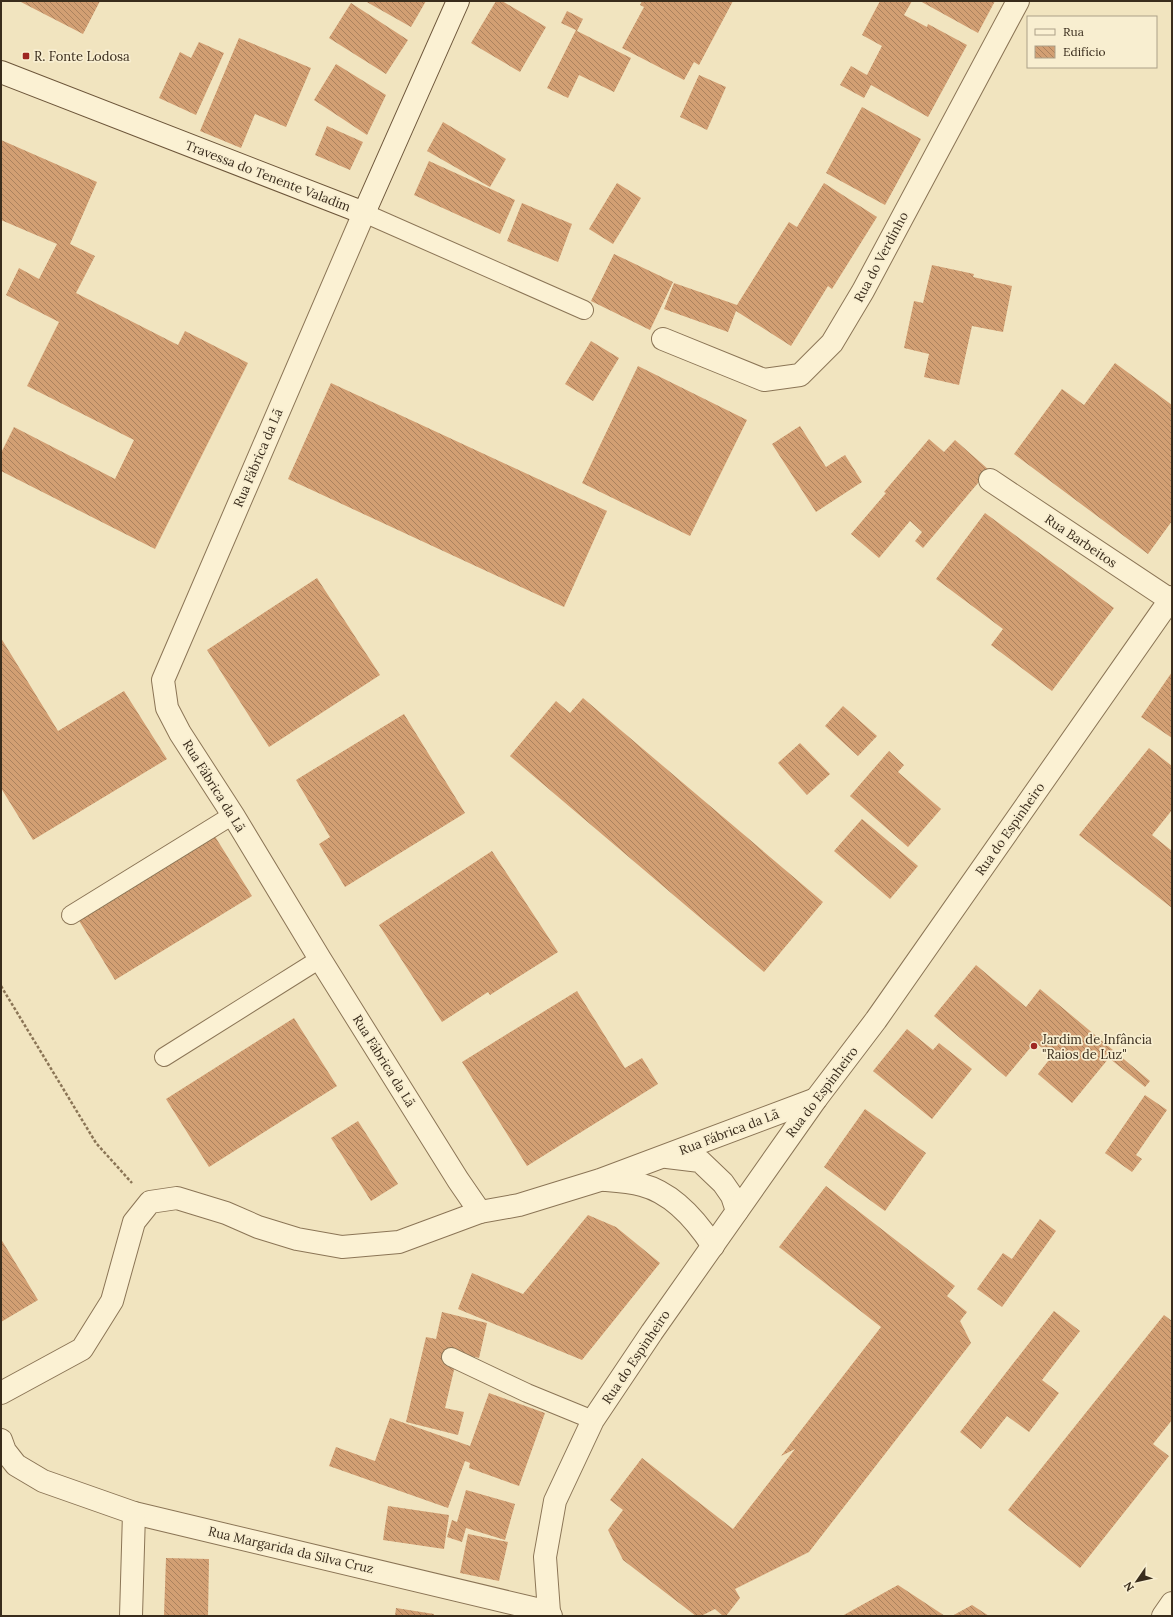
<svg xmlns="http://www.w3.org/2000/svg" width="1173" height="1617" viewBox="0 0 1173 1617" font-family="Lora,serif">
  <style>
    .building { fill: url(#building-back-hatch) }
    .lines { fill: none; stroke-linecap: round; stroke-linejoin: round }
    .lane-casing { stroke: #8b7556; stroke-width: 20 }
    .street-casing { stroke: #8b7556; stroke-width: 24 }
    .secondary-casing { stroke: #6d563a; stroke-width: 24 }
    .path { stroke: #8b7556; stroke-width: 2.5; stroke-dasharray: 3 2; stroke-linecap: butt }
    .lane { stroke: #fbf1d3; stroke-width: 18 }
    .street { stroke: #fbf1d3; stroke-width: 22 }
    .secondary { stroke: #fbf1d3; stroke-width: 22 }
    .poi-dot { fill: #9e2722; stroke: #f8eed0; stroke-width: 1.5 }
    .labels { text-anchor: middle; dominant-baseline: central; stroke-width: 3.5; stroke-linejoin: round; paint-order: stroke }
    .poi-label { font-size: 13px; fill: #392c1c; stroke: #f8eed0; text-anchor: start }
    .street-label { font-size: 13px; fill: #392c1c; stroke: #f8eed0 }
  </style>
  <defs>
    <pattern id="building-back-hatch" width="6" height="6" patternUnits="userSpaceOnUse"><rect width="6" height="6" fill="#d29f73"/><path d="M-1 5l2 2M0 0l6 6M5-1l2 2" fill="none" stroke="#ab825e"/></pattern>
  </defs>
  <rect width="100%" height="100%" fill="#f1e4bf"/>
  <!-- building -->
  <g class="building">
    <polygon points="19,1 100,1 83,34"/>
    <polygon points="365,1 426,1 411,27"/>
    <polygon points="496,1 502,1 546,27 520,72 471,43"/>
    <polygon points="642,1 733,1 699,65 694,62 684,80 622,48 644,7 640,5"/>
    <polygon points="880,1 912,1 904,15 927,27 928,24 967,45 928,117 871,85 864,98 840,85 851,66 867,75 882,46 862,35"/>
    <polygon points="920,1 995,1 978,33"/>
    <polygon points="351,3 408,40 386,74 329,38"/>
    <polygon points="567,11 583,19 577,31 631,58 614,92 579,75 568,98 547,88 576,30 561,23"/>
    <polygon points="239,38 311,68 286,127 255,114 241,148 200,131"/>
    <polygon points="199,42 224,53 196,115 159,98 180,52 191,58"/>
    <polygon points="336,64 386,95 367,135 314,100"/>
    <polygon points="699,75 726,87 707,130 680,117"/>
    <polygon points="862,107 921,139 885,205 826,173"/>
    <polygon points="443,122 506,159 490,187 427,151"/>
    <polygon points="327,126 363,142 350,170 315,155"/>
    <polygon points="1,140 97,182 70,244 95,256 76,293 178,345 185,331 248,363 155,549 1,471 1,453 14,427 115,479 134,440 27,386 59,322 6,295 19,268 39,279 57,244 1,220"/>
    <polygon points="429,161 515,200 500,234 414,195"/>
    <polygon points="617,183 641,198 613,244 589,229"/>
    <polygon points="824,183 877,217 832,289 828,286 791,346 736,311 728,332 664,309 674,283 737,305 789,222 797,227"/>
    <polygon points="522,203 572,224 558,262 507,241"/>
    <polygon points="614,254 673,282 650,330 591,301"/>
    <polygon points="932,265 974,274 973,277 1012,286 1003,332 972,326 959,385 924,377 929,354 904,348 914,301 923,303"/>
    <polygon points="591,341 619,358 593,401 565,384"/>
    <polygon points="1115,363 1172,405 1172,521 1148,554 1014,454 1062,389 1084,405"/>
    <polygon points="638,366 747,420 690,536 582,483"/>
    <polygon points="331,383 607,511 564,607 288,479"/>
    <polygon points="800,426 826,467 845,455 862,482 816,512 772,444"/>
    <polygon points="929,439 944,452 955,440 989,470 923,548 915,541 922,532 910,521 879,558 851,534 886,493 884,492"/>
    <polygon points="985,513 1114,608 1052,691 991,645 1003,629 936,579"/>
    <polygon points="317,578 380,675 269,747 207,650"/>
    <polygon points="1,638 58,731 124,691 167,759 33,840 1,788"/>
    <polygon points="1172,672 1172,738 1141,717"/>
    <polygon points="583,698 823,902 764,972 510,756 556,701 570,713"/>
    <polygon points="843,706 877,736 858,756 825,726"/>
    <polygon points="404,714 465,813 345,887 319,844 330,837 296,780"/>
    <polygon points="800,743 830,774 807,795 778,763"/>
    <polygon points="1149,748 1172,766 1172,810 1152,835 1172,851 1172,908 1079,835"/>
    <polygon points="889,751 904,765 898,772 941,809 908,847 850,796"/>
    <polygon points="862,819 918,866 890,899 834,851"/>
    <polygon points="211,830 252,896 115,980 75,914"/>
    <polygon points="492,851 558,952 490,995 488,992 442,1022 379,925"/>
    <polygon points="976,965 1026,1007 1040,989 1150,1081 1145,1087 1109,1058 1072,1103 1038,1074 1052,1056 1035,1042 1006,1077 934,1016"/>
    <polygon points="577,991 625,1068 642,1058 658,1084 527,1166 462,1062"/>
    <polygon points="294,1018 337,1086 209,1167 166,1099"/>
    <polygon points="907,1029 933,1050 939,1043 972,1069 932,1119 873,1071"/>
    <polygon points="1145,1095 1167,1110 1136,1155 1142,1159 1132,1172 1105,1153"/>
    <polygon points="865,1109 926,1153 885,1211 824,1167"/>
    <polygon points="358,1121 398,1184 371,1201 331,1138"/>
    <polygon points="826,1186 955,1286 947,1296 967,1312 960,1321 971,1343 809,1552 735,1589 740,1598 726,1616 723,1616 715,1609 701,1616 696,1616 623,1560 608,1530 623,1510 610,1500 642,1458 733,1529 795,1449 781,1456 881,1327 779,1247"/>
    <polygon points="588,1215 616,1227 660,1263 582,1360 458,1309 472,1273 523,1294"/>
    <polygon points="1040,1219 1056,1231 1002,1307 977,1289 1003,1253 1012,1259"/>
    <polygon points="1,1239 38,1300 1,1322"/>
    <polygon points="1054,1311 1080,1331 1042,1380 1059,1393 1029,1432 1007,1416 981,1449 960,1432"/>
    <polygon points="442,1312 487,1323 479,1358 458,1353 445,1408 464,1412 458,1435 406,1422 426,1337 436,1339"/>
    <polygon points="1164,1315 1172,1321 1172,1420 1153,1444 1169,1456 1080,1568 1008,1510"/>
    <polygon points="489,1393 545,1413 519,1486 469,1468 470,1463 465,1461 448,1508 329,1466 336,1447 375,1461 390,1418 470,1446"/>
    <polygon points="466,1490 515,1504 505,1540 466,1528 462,1542 447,1537 452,1520 457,1522"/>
    <polygon points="388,1506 449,1515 444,1549 383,1540"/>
    <polygon points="468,1534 508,1542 499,1581 460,1573"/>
    <polygon points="166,1558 209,1559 208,1616 164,1615"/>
    <polygon points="898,1585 945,1616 842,1616"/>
    <polygon points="972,1605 989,1616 952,1616"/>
    <polygon points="396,1608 434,1614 434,1616 395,1616"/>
  </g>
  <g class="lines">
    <!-- lane casing -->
    <g class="lane-casing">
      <g id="lane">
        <polyline points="364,213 584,310"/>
        <polyline points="71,915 233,815"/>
        <polyline points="164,1057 320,959"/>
        <polyline points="451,1357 527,1393 593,1420"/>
      </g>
    </g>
    <!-- street casing -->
    <g class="street-casing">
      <g id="street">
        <polyline points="364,213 163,680 167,708 180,733 233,815 320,959 458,1180 480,1212 519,1205 600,1180 816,1099"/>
        <polyline points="663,339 764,380 800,375 832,343 863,291 1018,1"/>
        <polyline points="990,480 1172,601"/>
        <polyline points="667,1157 700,1161 723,1183 732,1196 737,1211"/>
        <path d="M605 1180C617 1181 630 1182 642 1185 673 1193 696 1220 713 1246"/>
        <polyline points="1,1393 82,1349 112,1301 134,1222 150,1202 177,1198 226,1213 258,1227 297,1239 342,1247 399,1242 480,1212"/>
        <polyline points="1,1440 5,1451 16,1465 43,1481 134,1513 549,1612"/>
        <polyline points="131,1616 134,1513"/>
        <polyline points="551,1616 549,1612 545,1557 555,1501 593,1420 652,1332 816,1099 876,1020 1172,597"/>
        <polyline points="1163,1616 1172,1603"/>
      </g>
    </g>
    <!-- secondary casing -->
    <g class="secondary-casing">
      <polyline id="secondary" points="1,72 364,213 458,1"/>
    </g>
    <!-- path -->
    <polyline class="path" points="1,986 96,1143 132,1183"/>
    <!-- lane -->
    <use href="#lane" class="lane"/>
    <!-- street -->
    <use href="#street" class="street"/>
    <!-- secondary -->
    <use href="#secondary" class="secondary"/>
  </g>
  <!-- markers -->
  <g class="poi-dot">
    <rect x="22" y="52" width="8" height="8" rx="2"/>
    <circle cx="1034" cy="1046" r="4"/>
  </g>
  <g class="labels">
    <!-- poi labels -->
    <g class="poi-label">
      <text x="34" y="56">R. Fonte Lodosa</text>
      <text x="1042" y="1039">Jardim de Infância<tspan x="1042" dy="15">"Raios de Luz"</tspan></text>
    </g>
    <!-- street labels -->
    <g class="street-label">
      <text transform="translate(268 176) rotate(21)">Travessa do Tenente Valadim</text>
      <text transform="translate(881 257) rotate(-62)">Rua do Verdinho</text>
      <text transform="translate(258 458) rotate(-67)">Rua Fábrica da Lã</text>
      <text transform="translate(1081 541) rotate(34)">Rua Barbeitos</text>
      <text transform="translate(214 786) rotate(58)">Rua Fábrica da Lã</text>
      <text transform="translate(1010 829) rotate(-55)">Rua do Espinheiro</text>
      <text transform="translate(384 1061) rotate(58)">Rua Fábrica da Lã</text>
      <text transform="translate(822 1092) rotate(-53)">Rua do Espinheiro</text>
      <text transform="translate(729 1132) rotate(-21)">Rua Fábrica da Lã</text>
      <text transform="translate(636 1357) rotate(-56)">Rua do Espinheiro</text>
      <text transform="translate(291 1550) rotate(13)">Rua Margarida da Silva Cruz</text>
    </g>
  </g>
  <!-- border -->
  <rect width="1173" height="1617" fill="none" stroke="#392c1c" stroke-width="4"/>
  <!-- legend -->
  <rect x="1027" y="16" width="130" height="52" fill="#f8eed0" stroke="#aca088"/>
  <rect x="1035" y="29" width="20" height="6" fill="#fbf1d3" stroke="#aca088"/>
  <text x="1063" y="36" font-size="12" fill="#392c1c">Rua</text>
  <rect x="1035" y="46" width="20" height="12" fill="url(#building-back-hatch)" stroke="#aca088"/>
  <text x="1063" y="56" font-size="12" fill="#392c1c">Edifício</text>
  <!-- north arrow -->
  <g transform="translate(1137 1581) rotate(236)" stroke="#f8eed0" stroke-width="3" paint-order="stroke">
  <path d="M0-3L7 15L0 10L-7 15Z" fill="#392c1c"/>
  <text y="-6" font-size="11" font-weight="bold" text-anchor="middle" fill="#392c1c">N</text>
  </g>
</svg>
